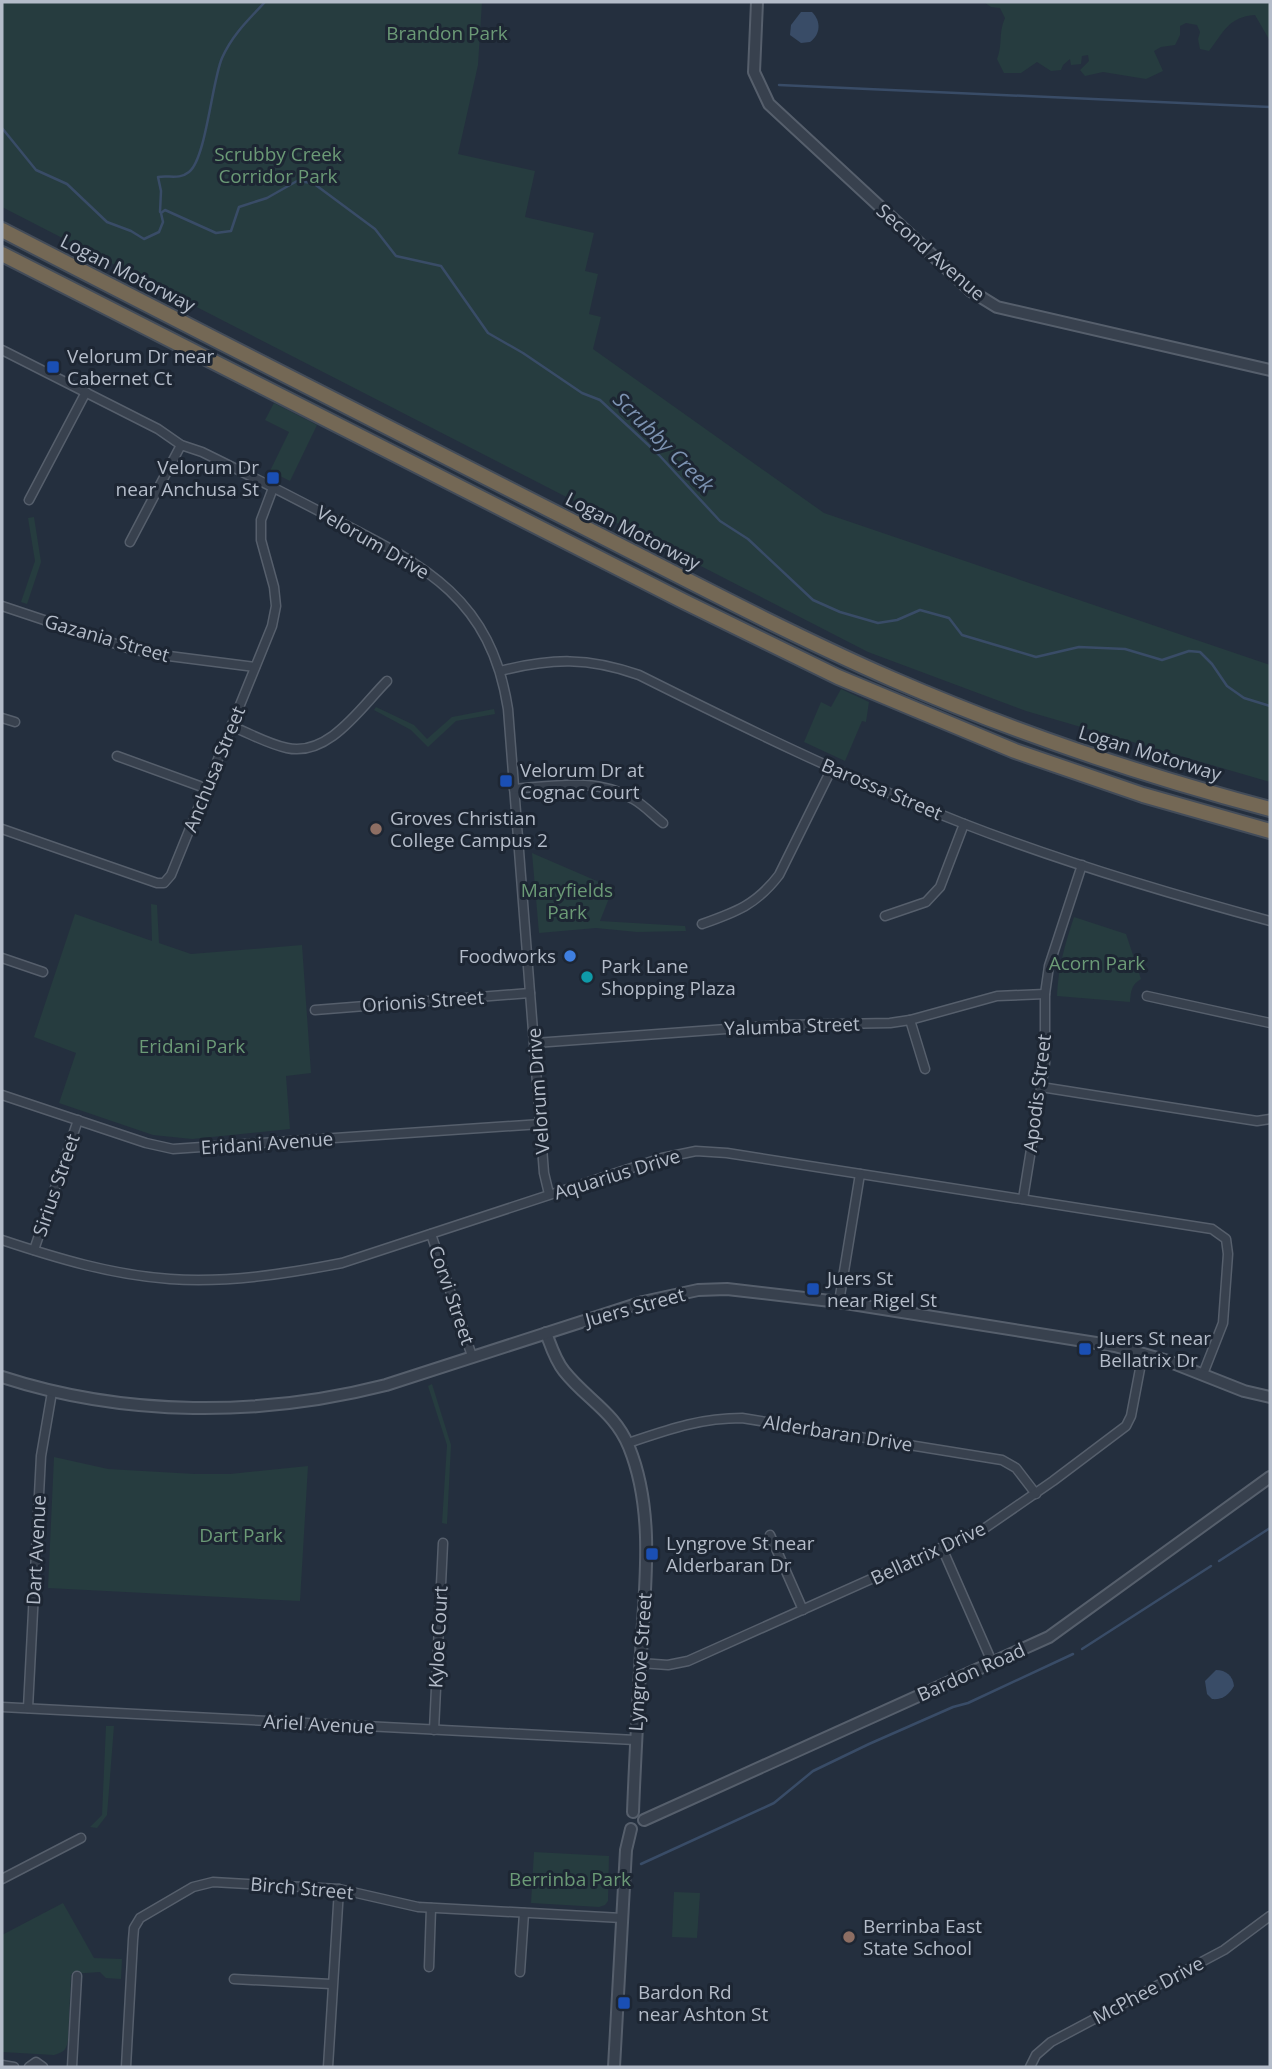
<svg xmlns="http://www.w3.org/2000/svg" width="1272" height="2069" viewBox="0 0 1272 2069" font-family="'Open Sans',sans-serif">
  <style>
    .green { fill: #263c3f }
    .water { fill: #394c67 }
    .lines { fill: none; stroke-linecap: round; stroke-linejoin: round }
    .stream { stroke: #394c67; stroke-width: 2.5 }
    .minor-casing { stroke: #565f6c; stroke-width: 11 }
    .tertiary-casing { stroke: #565f6c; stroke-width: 14 }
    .motorway-casing { stroke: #434c59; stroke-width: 18 }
    .minor { stroke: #38414e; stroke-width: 8 }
    .tertiary { stroke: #38414e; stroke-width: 10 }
    .motorway { stroke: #746855; stroke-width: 14 }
    .transit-dot { fill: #1a4fb4; stroke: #1d2633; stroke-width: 2.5 }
    .education-dot { fill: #8d6e63; stroke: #1d2633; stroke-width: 2.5 }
    .shop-dot { fill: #3f7fe0; stroke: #1d2633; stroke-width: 2.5 }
    .culture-dot { fill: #0f9aa8; stroke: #1d2633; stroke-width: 2.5 }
    .labels { text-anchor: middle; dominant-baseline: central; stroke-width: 6; stroke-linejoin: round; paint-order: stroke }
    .park-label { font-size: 19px; fill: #6b9a76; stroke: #1d2633 }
    .street-label { font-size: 19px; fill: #b4bcc9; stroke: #1d2633 }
    .poi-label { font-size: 19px; fill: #b4bcc9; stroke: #1d2633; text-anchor: start }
    .water-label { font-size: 21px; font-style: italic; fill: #7c92b1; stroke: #1d2633 }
  </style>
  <rect width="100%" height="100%" fill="#242f3e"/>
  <!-- green -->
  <g class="green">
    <polygon points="2,2 482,2 478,65 458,154 535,171 525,217 594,233 585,271 598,274 589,314 601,317 593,349 824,513 1270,665 1270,782 1026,711 868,652 2,207"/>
    <path d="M984 2H1268L1270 7V41L1255 15C1228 17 1224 32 1209 51L1200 49 1198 39 1200 32 1197 25 1186 23 1180 26V35L1175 45 1161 47 1154 51 1163 71 1146 79 1103 72 1085 76 1080 70 1089 61 1088 55 1082 56 1081 64 1071 65 1070 59 1063 65 1061 70 1051 71 1037 62 1021 73H1004L997 59C1003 44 998 34 1005 18L1000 8 991 7Z"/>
    <polygon points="274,403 317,425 290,481 270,471 289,432 265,420"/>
    <polygon points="34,517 41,562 27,604 21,602 35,561 28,518"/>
    <polygon points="841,689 869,702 866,722 862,721 845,761 804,742 821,702 831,707"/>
    <polygon points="376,707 414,725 427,739 452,717 494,709 495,714 456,721 428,747 411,730 374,710"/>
    <polygon points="532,853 613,888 600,921 685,926 686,931 637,932 596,928 539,933"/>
    <polygon points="151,904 157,905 159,943 191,954 302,945 311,1073 286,1076 290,1129 192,1139 153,1135 59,1103 76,1053 34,1037 75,914 152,941"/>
    <path d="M1074 917 1126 934 1141 979C1131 985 1131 991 1130 1002L1057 996C1058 968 1065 944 1074 917Z"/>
    <polygon points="432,1384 451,1445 447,1524 442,1523 447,1445 428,1386"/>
    <polygon points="54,1457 108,1469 195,1474 230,1474 308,1466 300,1601 48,1588"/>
    <polygon points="106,1726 114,1726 107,1815 97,1828 90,1827 102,1815"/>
    <polygon points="534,1852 609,1856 608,1901 605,1905 599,1907 531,1903"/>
    <polygon points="674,1892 700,1893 697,1938 672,1937"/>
    <path d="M63 1903 94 1958 122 1959 121 1979 106 1978 100 1972 71 1974 68 2041C66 2051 63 2052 54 2055L2 2052V1935Z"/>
  </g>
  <!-- water -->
  <g class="water">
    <path d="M801 12H812C821 21 821 34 810 42L801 43 790 35 791 25Z"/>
    <path d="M1216 1670C1226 1670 1233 1676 1234 1686 1229 1695 1222 1700 1212 1699L1207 1694 1205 1681Z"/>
  </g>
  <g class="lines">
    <!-- stream -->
    <g class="stream">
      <polyline points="779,85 1270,107"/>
      <polyline points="2,128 36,170 67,184 107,222 131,231 144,239 159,232 163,222 161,213 165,210 216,233 231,231 239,207 267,198 297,181 313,183 375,229 396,256 441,266 488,333 523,353 582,393 600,400 659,455 720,521 748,539 813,600 840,612 878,623 897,620 920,610 949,618 962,635 1036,657 1079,647 1125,649 1162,660 1189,651 1200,652 1212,664 1227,686 1244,698 1270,706"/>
      <path d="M160 212 161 191 158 177C169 175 179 180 189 172 206 159 212 81 222 58 232 35 249 19 265 2"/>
      <polyline points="1219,1561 1270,1528"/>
      <polyline points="1082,1649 1211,1566"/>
      <polyline points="641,1864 774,1803 813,1771 869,1744 953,1707 968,1703 1073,1654"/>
    </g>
    <!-- minor casing -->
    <g class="minor-casing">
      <g id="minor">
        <path d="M2 350 158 429 181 445 202 452C247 474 292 497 336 520 426 566 491 599 508 709L544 1173 549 1194"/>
        <polyline points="29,500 86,392"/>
        <polyline points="130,542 181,445"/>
        <polyline points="2,606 131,649 161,655 255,667"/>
        <path d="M500 671C552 658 588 657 639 675 745 728 852 780 962 823 1062 862 1166 893 1270 921"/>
        <polyline points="2,718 15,722"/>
        <path d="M231 726C249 733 268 744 287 748 329 757 361 707 387 681"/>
        <polyline points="117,756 205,788"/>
        <path d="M514 789C553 786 598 777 633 799 644 805 653 815 663 823"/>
        <polyline points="2,829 157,883 164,883 171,875 272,626 276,606 274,587 261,540 261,520 273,488"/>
        <polyline points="885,916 926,902 940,887 964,824"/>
        <path d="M702 924C736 912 756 905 779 875L832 768"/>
        <polyline points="2,958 43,972"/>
        <polyline points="1147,996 1270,1023"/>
        <polyline points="315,1010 530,993"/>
        <polyline points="910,1020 925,1069"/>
        <polyline points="535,1043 781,1025 890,1023 910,1020 997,996 1045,994"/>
        <polyline points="1041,1087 1257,1121 1270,1119"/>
        <polyline points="2,1095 146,1143 173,1149 541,1124"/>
        <polyline points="1023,1199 1045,1063 1045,994 1049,966 1082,865"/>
        <polyline points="431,1234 472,1356"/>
        <path d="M2 1240C56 1258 112 1275 170 1279 227 1283 286 1274 342 1263L662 1158 696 1151 727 1153 1212 1229 1226 1239 1228 1254 1223 1323 1203 1374"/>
        <polyline points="34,1250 78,1120"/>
        <polyline points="839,1302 860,1174"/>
        <path d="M628 1443C667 1430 699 1418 742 1418L1002 1460 1016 1468 1036 1494"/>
        <polyline points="770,1535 803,1610"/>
        <polyline points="942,1548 992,1662"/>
        <polyline points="640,1663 668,1665 688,1661 985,1528 1053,1481 1126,1426 1131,1416 1143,1353"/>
        <polyline points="2,1707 635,1740"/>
        <polyline points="28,1708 41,1456 52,1392"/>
        <polyline points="434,1730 443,1543"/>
        <polyline points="2,1879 81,1838"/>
        <polyline points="429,1967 431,1908"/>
        <polyline points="520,1972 524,1913"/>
        <polyline points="234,1979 331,1984"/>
        <polyline points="2,2065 14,2067"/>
        <polyline points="29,2067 36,2062 43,2067"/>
        <polyline points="72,2067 77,1976"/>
        <polyline points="126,2067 133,1940 134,1928 140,1918 193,1887 213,1882 339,1889 418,1907 622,1918"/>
        <polyline points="328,2067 339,1889"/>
        <polyline points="1030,2067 1036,2055 1051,2042 1224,1950 1270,1916"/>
      </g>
    </g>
    <!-- tertiary casing -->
    <g class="tertiary-casing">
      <g id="tertiary">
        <polyline points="757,2 754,72 769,104 971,291 997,307 1270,370"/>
        <path d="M546 1333C551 1346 555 1360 564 1371 586 1399 615 1412 629 1447 655 1511 645 1586 641 1653 638 1706 635 1759 633 1812"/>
        <path d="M2 1377C125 1417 261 1417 386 1385L643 1302 698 1290 727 1289 839 1302 1115 1346 1168 1361 1244 1391 1270 1397"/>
        <polyline points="644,1820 1049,1637 1270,1477"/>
        <polyline points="614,2067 626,1850 631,1829"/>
      </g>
    </g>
    <!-- motorway casing -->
    <g class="motorway-casing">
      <g id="motorway">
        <path d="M2 230C185 324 369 418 552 511 665 568 776 628 892 679 1014 732 1141 775 1270 809"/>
        <polyline points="2,254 683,601 838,677 1015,751 1143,795 1270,831"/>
      </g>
    </g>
    <!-- minor -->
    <use href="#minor" class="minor"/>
    <!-- tertiary -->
    <use href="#tertiary" class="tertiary"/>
    <!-- motorway -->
    <use href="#motorway" class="motorway"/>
  </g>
  <!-- markers -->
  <g class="transit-dot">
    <rect x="46" y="360" width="14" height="14" rx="3.5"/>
    <rect x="266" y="471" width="14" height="14" rx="3.5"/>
    <rect x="499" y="774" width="14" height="14" rx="3.5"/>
    <rect x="806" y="1282" width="14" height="14" rx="3.5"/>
    <rect x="1078" y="1342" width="14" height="14" rx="3.5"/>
    <rect x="645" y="1547" width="14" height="14" rx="3.5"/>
    <rect x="617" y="1996" width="14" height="14" rx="3.5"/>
  </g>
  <g class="education-dot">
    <circle cx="376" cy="829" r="7"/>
    <circle cx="849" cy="1937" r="7"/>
  </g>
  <circle class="shop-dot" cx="570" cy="956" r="7"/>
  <circle class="culture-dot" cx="587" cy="977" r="7"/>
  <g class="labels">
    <!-- park labels -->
    <g class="park-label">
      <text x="447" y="33">Brandon Park</text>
      <text x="278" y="154">Scrubby Creek<tspan x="278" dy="22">Corridor Park</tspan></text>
      <text x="567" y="890">Maryfields<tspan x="567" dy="22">Park</tspan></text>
      <text x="1097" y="963">Acorn Park</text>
      <text x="192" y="1046">Eridani Park</text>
      <text x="241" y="1535">Dart Park</text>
      <text x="570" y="1879">Berrinba Park</text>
    </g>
    <!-- street labels -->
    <g class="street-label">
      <text transform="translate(931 252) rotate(41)">Second Avenue</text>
      <text transform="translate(128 273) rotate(27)">Logan Motorway</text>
      <text transform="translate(633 531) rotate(27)">Logan Motorway</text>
      <text transform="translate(373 542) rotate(30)">Velorum Drive</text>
      <text transform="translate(107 638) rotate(16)">Gazania Street</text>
      <text transform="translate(1150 753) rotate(17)">Logan Motorway</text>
      <text transform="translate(214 769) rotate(-68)">Anchusa Street</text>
      <text transform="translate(882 789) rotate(23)">Barossa Street</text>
      <text transform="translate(423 1001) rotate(-4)">Orionis Street</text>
      <text transform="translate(792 1026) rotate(-2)">Yalumba Street</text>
      <text transform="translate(538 1091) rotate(-94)">Velorum Drive</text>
      <text transform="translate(1037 1093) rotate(-83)">Apodis Street</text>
      <text transform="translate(267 1143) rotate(-4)">Eridani Avenue</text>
      <text transform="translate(617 1174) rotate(-17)">Aquarius Drive</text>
      <text transform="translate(56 1185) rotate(-71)">Sirius Street</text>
      <text transform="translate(452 1295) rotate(71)">Corvi Street</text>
      <text transform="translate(635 1307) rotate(-15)">Juers Street</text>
      <text transform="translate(838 1433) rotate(9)">Alderbaran Drive</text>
      <text transform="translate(36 1550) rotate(-87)">Dart Avenue</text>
      <text transform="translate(928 1553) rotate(-25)">Bellatrix Drive</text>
      <text transform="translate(438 1637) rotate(-87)">Kyloe Court</text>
      <text transform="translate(640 1662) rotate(-86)">Lyngrove Street</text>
      <text transform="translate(971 1672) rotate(-24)">Bardon Road</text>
      <text transform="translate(319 1724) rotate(3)">Ariel Avenue</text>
      <text transform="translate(302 1888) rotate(5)">Birch Street</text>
      <text transform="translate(1148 1990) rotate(-28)">McPhee Drive</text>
    </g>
    <!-- poi labels -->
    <g class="poi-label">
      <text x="67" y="356">Velorum Dr near<tspan x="67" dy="22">Cabernet Ct</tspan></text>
      <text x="259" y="467" text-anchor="end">Velorum Dr<tspan x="259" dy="22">near Anchusa St</tspan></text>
      <text x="520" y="770">Velorum Dr at<tspan x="520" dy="22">Cognac Court</tspan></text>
      <text x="390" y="818">Groves Christian<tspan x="390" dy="22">College Campus 2</tspan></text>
      <text x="556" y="956" text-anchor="end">Foodworks</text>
      <text x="601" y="966">Park Lane<tspan x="601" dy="22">Shopping Plaza</tspan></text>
      <text x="827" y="1278">Juers St<tspan x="827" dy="22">near Rigel St</tspan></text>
      <text x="1099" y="1338">Juers St near<tspan x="1099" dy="22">Bellatrix Dr</tspan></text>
      <text x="666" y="1543">Lyngrove St near<tspan x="666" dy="22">Alderbaran Dr</tspan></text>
      <text x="863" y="1926">Berrinba East<tspan x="863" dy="22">State School</tspan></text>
      <text x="638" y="1992">Bardon Rd<tspan x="638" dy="22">near Ashton St</tspan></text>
    </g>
    <!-- water labels -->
    <g class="water-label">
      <text transform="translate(664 442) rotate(45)">Scrubby Creek</text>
    </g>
  </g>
  <!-- border -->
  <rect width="1272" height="2069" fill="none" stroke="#b4bcc9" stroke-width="7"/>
</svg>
